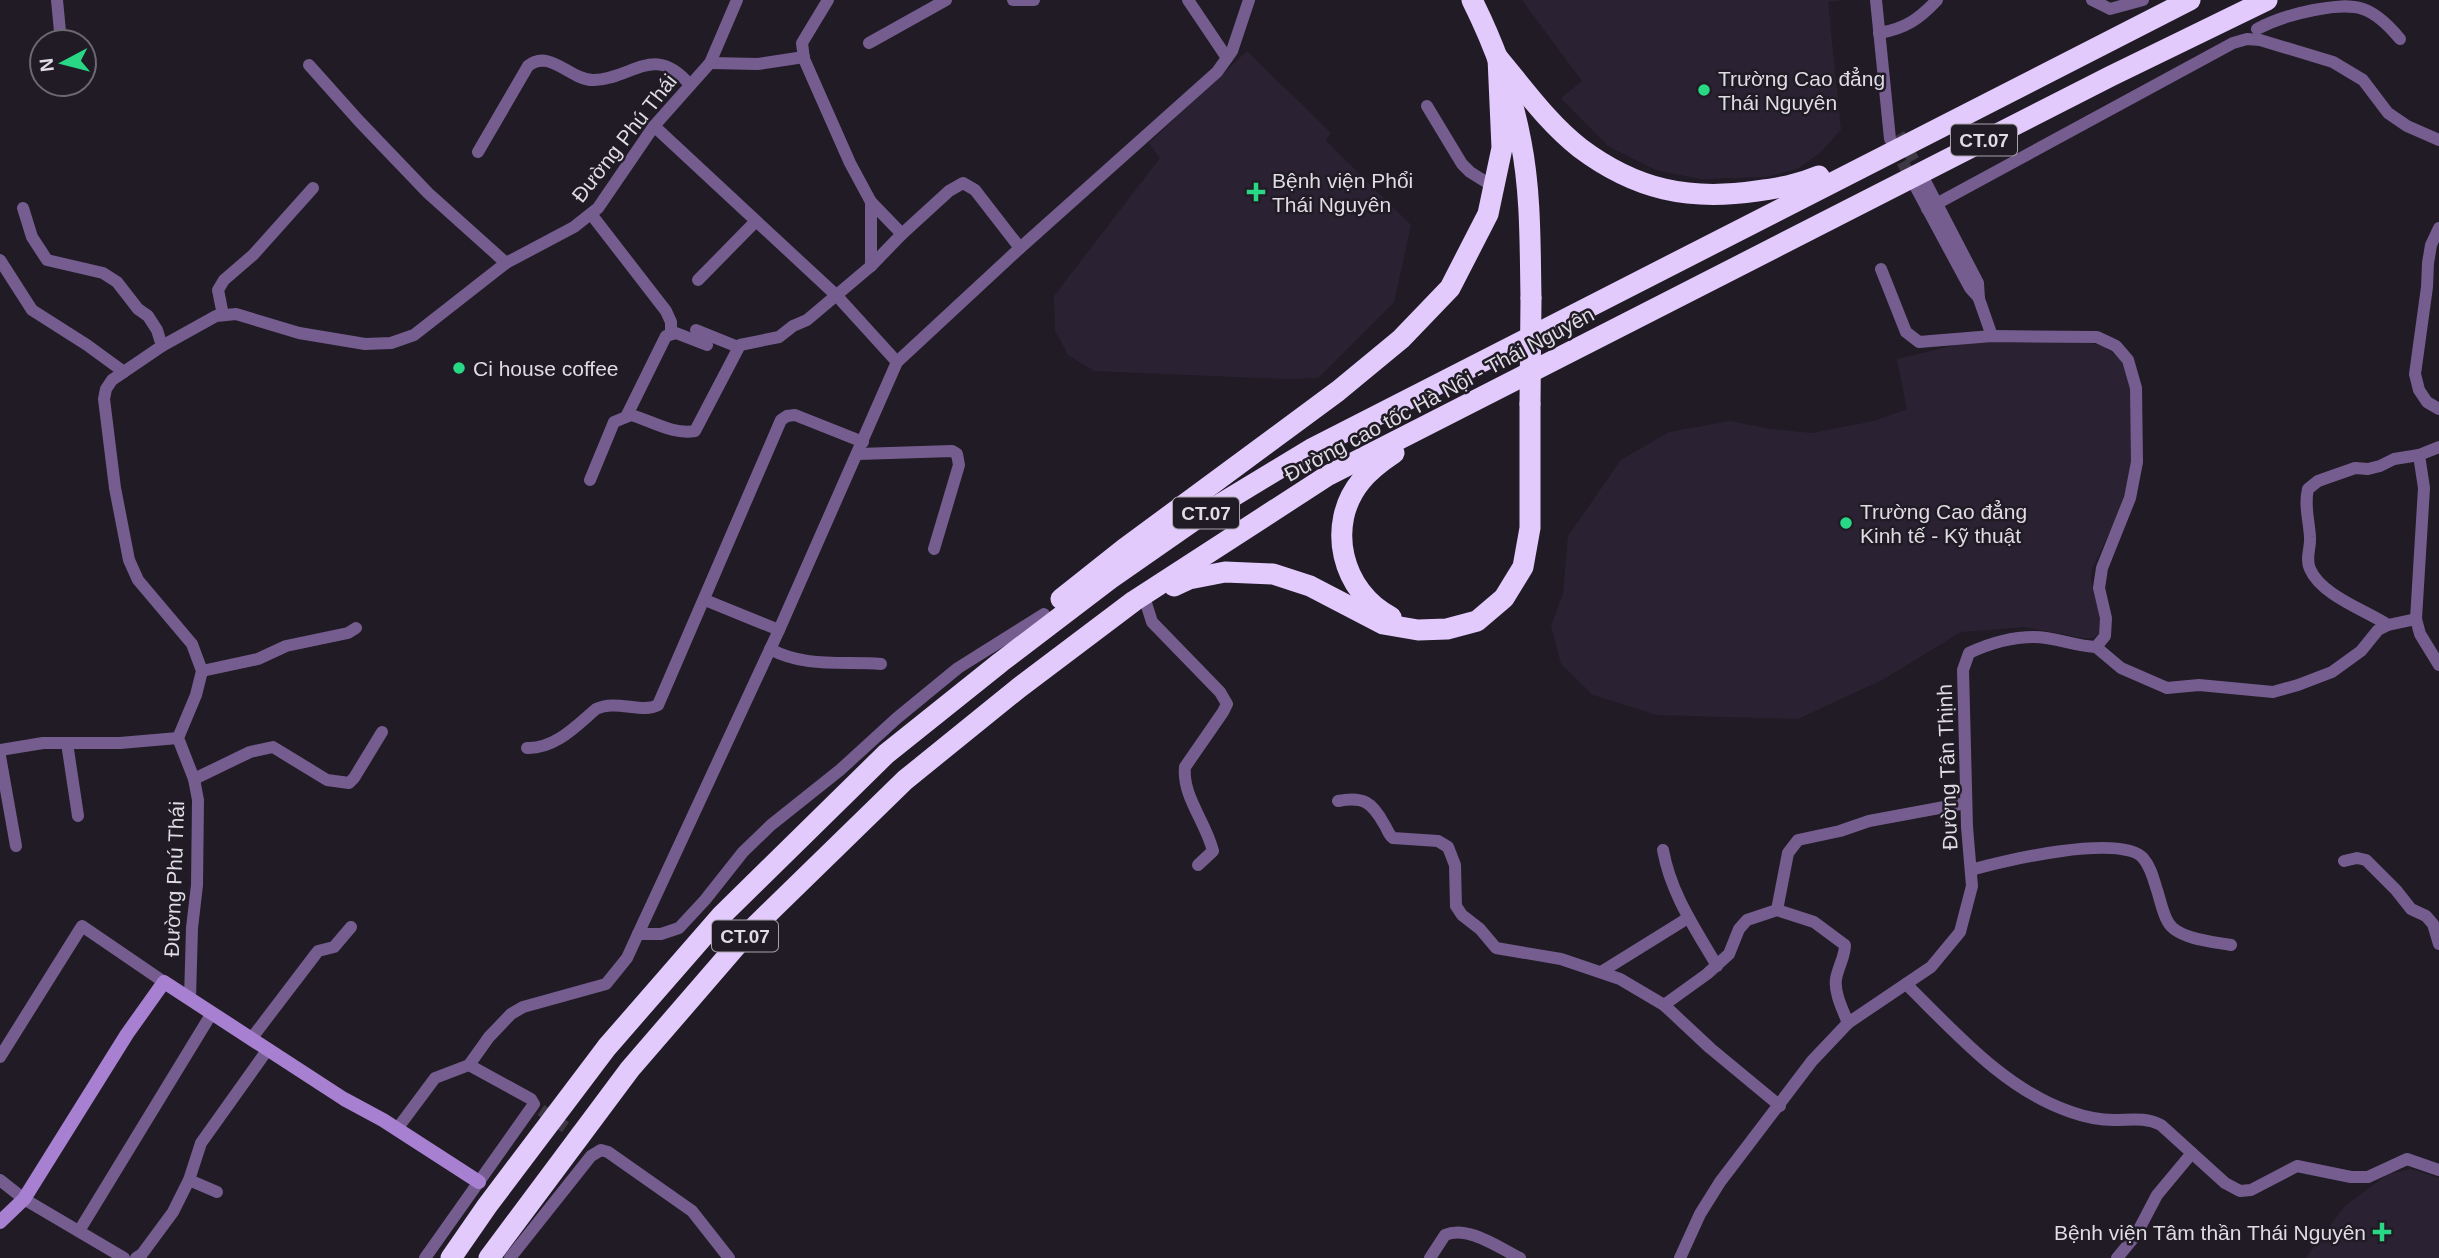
<svg xmlns="http://www.w3.org/2000/svg" width="2439" height="1258" viewBox="0 0 2439 1258" font-family="Arial,sans-serif">
  <style>
    .built { fill: #2a2232 }
    .lines { fill: none; stroke-linecap: round; stroke-linejoin: round }
    .street-tunnel { stroke: #3d3842; stroke-width: 12; stroke-dasharray: 12 6; stroke-linecap: butt }
    .street { stroke: #755d8f; stroke-width: 12 }
    .secondary { stroke: #a880d1; stroke-width: 14 }
    .highway { stroke: #e2cafd; stroke-width: 21 }
    .highway-bridge { stroke: #e2cafd; stroke-width: 21 }
    .poi-dot { fill: #29d885; stroke: #201b25; stroke-width: 2.5 }
    .labels { text-anchor: middle; dominant-baseline: central; stroke-width: 5; stroke-linejoin: round; paint-order: stroke }
    .shield { fill: #201b25; stroke: #a6a2aa; stroke-width: 2 }
    .shield-label { font-size: 19px; font-weight: bold; fill: #dfdce3 }
    .poi-label { font-size: 21px; fill: #dfdce3; stroke: #201b25; text-anchor: start }
    .street-label { font-size: 21px; fill: #dfdce3; stroke: #201b25 }
  </style>
  <rect width="100%" height="100%" fill="#201b25"/>
  <!-- built -->
  <g class="built">
    <polygon points="1522,0 1846,0 1828,2 1841,130 1820,153 1797,169 1766,177 1701,179 1656,170 1608,146 1561,98 1582,81"/>
    <polygon points="1247,51 1331,133 1326,141 1411,225 1394,302 1318,378 1285,379 1094,371 1068,355 1055,330 1054,296 1160,158 1149,143"/>
    <polygon points="2076,340 2103,346 2120,359 2130,377 2132,466 2121,509 2092,569 2091,580 2101,620 2100,633 2093,638 2082,638 2025,627 1961,632 1884,679 1798,719 1657,715 1593,695 1561,664 1551,626 1563,594 1568,536 1621,460 1669,432 1730,421 1770,429 1812,433 1874,421 1907,409 1897,359 1956,345 1988,341"/>
    <polygon points="2411,1169 2439,1178 2439,1258 2306,1258 2345,1206 2388,1174"/>
  </g>
  <g class="lines">
    <!-- street-tunnel -->
    <g class="street-tunnel">
      <polyline points="1899,134 1924,179"/>
      <polyline points="1894,146 1913,182"/>
      <polyline points="541,1110 588,1143"/>
    </g>
    <!-- street -->
    <g class="street">
      <polyline points="57,0 61,42"/>
      <polyline points="1013,0 1034,0"/>
      <polyline points="1188,0 1227,58"/>
      <polyline points="1876,0 1890,139"/>
      <polyline points="2092,0 2110,9 2143,0"/>
      <path d="M2257 29C2276 19 2293 14 2314 10 2356 2 2372 5 2400 39"/>
      <path d="M1879 33C1905 29 1919 19 1937 0"/>
      <polyline points="869,43 946,0"/>
      <polyline points="710,63 758,64 804,57"/>
      <polyline points="309,65 359,121 428,193 506,263"/>
      <polyline points="1427,106 1462,164 1470,172 1494,187"/>
      <polyline points="654,126 837,296 897,362"/>
      <path d="M478 152 528 66C550 48 571 81 594 80 633 79 654 42 690 85"/>
      <polyline points="1924,179 1978,283 1979,299 1992,336"/>
      <polyline points="1914,184 1970,288 1979,298"/>
      <polyline points="871,202 871,266"/>
      <polyline points="23,208 32,237 47,260 103,273 117,282 138,309 148,316 157,330 162,346"/>
      <polyline points="1927,209 2233,43 2247,39 2260,40 2333,62 2363,80 2388,113 2407,126 2439,140"/>
      <polyline points="591,214 666,311 671,322 671,334"/>
      <polyline points="2439,228 2431,245 2428,263 2427,287 2415,374 2419,390 2427,402 2439,409"/>
      <polyline points="902,234 949,191 963,183 975,190 1020,248"/>
      <polyline points="0,260 32,310 87,345 124,372"/>
      <polyline points="698,280 756,221"/>
      <polyline points="223,315 218,290 224,280 253,255 313,188"/>
      <polyline points="696,330 738,347"/>
      <polyline points="627,415 666,336 676,333 707,345"/>
      <polyline points="858,454 952,451 957,454 959,465 934,549"/>
      <polyline points="2419,455 2424,488 2416,619 2420,634 2439,665"/>
      <path d="M590 480 614 422 631 415C652 421 673 435 695 431L740 345 779 337 793 326 807 320 871 266 902 234 871 202 850 163 804 59 802 43 828 0"/>
      <polyline points="705,600 779,630"/>
      <path d="M1146 603 1152 622 1220 692 1227 704 1223 712 1185 767C1182 796 1206 822 1213 851L1198 865"/>
      <path d="M2388 625C2365 610 2321 595 2310 569 2305 558 2311 548 2310 537 2309 520 2304 505 2308 489L2318 481 2355 468 2368 469 2380 466 2394 459 2419 455 2439 447"/>
      <polyline points="2096,647 2121,668 2167,688 2199,685 2273,692 2298,685 2332,672 2361,651 2378,630 2388,625 2416,619"/>
      <path d="M770 649C805 668 843 661 881 664"/>
      <polyline points="202,671 258,659 286,646 348,633 356,628"/>
      <polyline points="67,743 78,816"/>
      <path d="M527 748C555 749 576 726 596 709 616 699 642 714 658 705L781 420 787 416 795 415 863 442"/>
      <polyline points="0,750 43,743 120,743 178,738"/>
      <polyline points="0,756 16,846"/>
      <polyline points="194,779 250,752 273,747 327,780 349,783 354,778 382,732"/>
      <path d="M1338 801C1363 796 1372 802 1384 824 1388 830 1388 834 1393 838L1438 841 1448 847 1455 865 1456 906 1462 915 1480 929 1496 948 1561 959 1620 979 1664 1005 1710 1048 1780 1106"/>
      <path d="M1663 850C1671 894 1695 928 1717 966"/>
      <polyline points="2344,861 2357,858 2366,860 2396,890 2411,909 2426,916 2433,924 2439,944"/>
      <path d="M1971 870C2001 861 2121 833 2143 858 2150 866 2153 877 2156 887 2160 898 2162 912 2168 922 2177 939 2214 942 2231 945"/>
      <path d="M1777 910 1814 922 1845 945C1845 957 1838 967 1836 979 1834 993 1843 1010 1848 1023"/>
      <polyline points="638,934 661,934 679,928 705,900 743,852 771,825 840,770 897,718 958,668 1044,614"/>
      <polyline points="1601,972 1688,918"/>
      <path d="M1906 984C1955 1032 2005 1090 2071 1112 2085 1117 2100 1120 2114 1120 2131 1120 2145 1117 2161 1125L2225 1183 2240 1191 2251 1190 2297 1166 2351 1177H2368L2407 1159 2439 1170"/>
      <polyline points="190,998 192,928 197,885 198,800 194,779 178,738 196,695 202,671 192,644 138,580 129,560 115,488 104,399 106,389 112,380 162,346 216,316 236,314 299,333 365,344 391,343 414,335 506,263 574,227 598,208 654,126 710,63 737,0"/>
      <polyline points="1664,1005 1707,974 1729,954 1739,929 1747,920 1777,910 1788,853 1798,840 1840,831 1869,821 1966,803"/>
      <polyline points="251,1039 315,955 318,951 334,947 351,927"/>
      <polyline points="0,1057 82,926 164,982"/>
      <polyline points="397,1129 435,1078 469,1065 489,1037 511,1014 523,1007 606,984 627,958 638,934 779,630 897,362 1020,248 1217,72 1232,51 1249,0"/>
      <polyline points="0,1180 24,1199 124,1258"/>
      <polyline points="189,1180 217,1192"/>
      <polyline points="79,1231 212,1013"/>
      <polyline points="136,1258 142,1254 173,1212 189,1180 201,1143 268,1049"/>
      <polyline points="425,1258 534,1104 531,1099 469,1065"/>
      <polyline points="510,1258 591,1156 601,1150 608,1152 692,1211 729,1258"/>
      <path d="M1430 1258 1445 1235C1468 1225 1499 1248 1520 1258"/>
      <path d="M1680 1258 1700 1214 1720 1182 1812 1061 1848 1023 1931 967 1960 932 1972 886 1967 827 1963 670 1969 653C1988 644 2012 637 2034 637 2055 637 2075 646 2096 647L2105 636 2106 618 2099 588 2102 568 2130 498 2137 462 2136 388 2128 360 2116 346 2097 337 1992 336 1919 342 1906 332 1881 269"/>
      <polyline points="2117,1258 2136,1235 2157,1195 2192,1153"/>
    </g>
    <!-- secondary -->
    <polyline class="secondary" points="0,1222 24,1199 127,1034 164,982 344,1099 383,1120 479,1182"/>
    <!-- highway -->
    <g class="highway">
      <path d="M1472 0C1494 44 1512 93 1521 142 1531 193 1530 246 1531 298"/>
      <path d="M1498 58C1524 89 1548 123 1580 148 1636 190 1689 201 1757 191 1779 188 1798 185 1819 176"/>
      <polyline points="1174,586 1189,579 1225,572 1273,574 1310,586 1383,624 1418,630 1447,629 1477,621 1504,598 1523,567 1530,528 1530,404"/>
      <polyline points="1061,599 1124,549 1338,391 1401,339 1450,288 1488,214 1502,148 1498,58"/>
      <path d="M1391 617C1342 592 1325 525 1361 481 1370 470 1382 461 1394 453"/>
      <polyline points="451,1258 487,1206 607,1047 722,915 886,754 1001,662 1110,579 1199,517 1313,448 2190,0"/>
      <polyline points="489,1258 630,1069 744,937 905,780 1020,687 1134,601 1327,476 2111,76 2267,0"/>
    </g>
    <!-- highway-bridge -->
    <polyline class="highway-bridge" points="1530,404 1531,298"/>
  </g>
  <!-- markers -->
  <g class="poi-dot">
    <circle cx="1704" cy="90" r="7"/>
    <path d="M1252.5 181.5h7v7h7v7h-7v7h-7v-7h-7v-7h7z"/>
    <circle cx="459" cy="368" r="7"/>
    <circle cx="1846" cy="523" r="7"/>
    <path d="M2378.5 1221.5h7v7h7v7h-7v7h-7v-7h-7v-7h7z"/>
  </g>
  <g class="labels">
    <!-- shield labels -->
    <g class="shield">
      <rect x="1951" y="124.5" width="66" height="31" rx="5"/>
      <rect x="1173" y="497.5" width="66" height="31" rx="5"/>
      <rect x="712" y="920.5" width="66" height="31" rx="5"/>
    </g>
    <g class="shield-label">
      <text x="1984" y="140">CT.07</text>
      <text x="1206" y="513">CT.07</text>
      <text x="745" y="936">CT.07</text>
    </g>
    <!-- poi labels -->
    <g class="poi-label">
      <text x="1718" y="78">Trường Cao đẳng<tspan x="1718" dy="24">Thái Nguyên</tspan></text>
      <text x="1272" y="180">Bệnh viện Phổi<tspan x="1272" dy="24">Thái Nguyên</tspan></text>
      <text x="473" y="368">Ci house coffee</text>
      <text x="1860" y="511">Trường Cao đẳng<tspan x="1860" dy="24">Kinh tế - Kỹ thuật</tspan></text>
      <text x="2366" y="1232" text-anchor="end">Bệnh viện Tâm thần Thái Nguyên</text>
    </g>
    <!-- street labels -->
    <g class="street-label">
      <text transform="translate(624 138) rotate(-52)">Đường Phú Thái</text>
      <text transform="translate(1439 394) rotate(-28)">Đường cao tốc Hà Nội - Thái Nguyên</text>
      <text transform="translate(1947 767) rotate(-92)">Đường Tân Thịnh</text>
      <text transform="translate(174 879) rotate(-88)">Đường Phú Thái</text>
    </g>
  </g>
  <!-- north arrow -->
  <g transform="translate(63 63) rotate(263)"><circle r="33" fill="#201b25" stroke="#6c6871" stroke-width="2"/>
  <path d="M0-5L12 26L0 18L-12 26Z" fill="#29d885"/>
  <text y="-10" font-size="19" font-weight="bold" text-anchor="middle" fill="#dfdce3">N</text>
  </g>
</svg>
